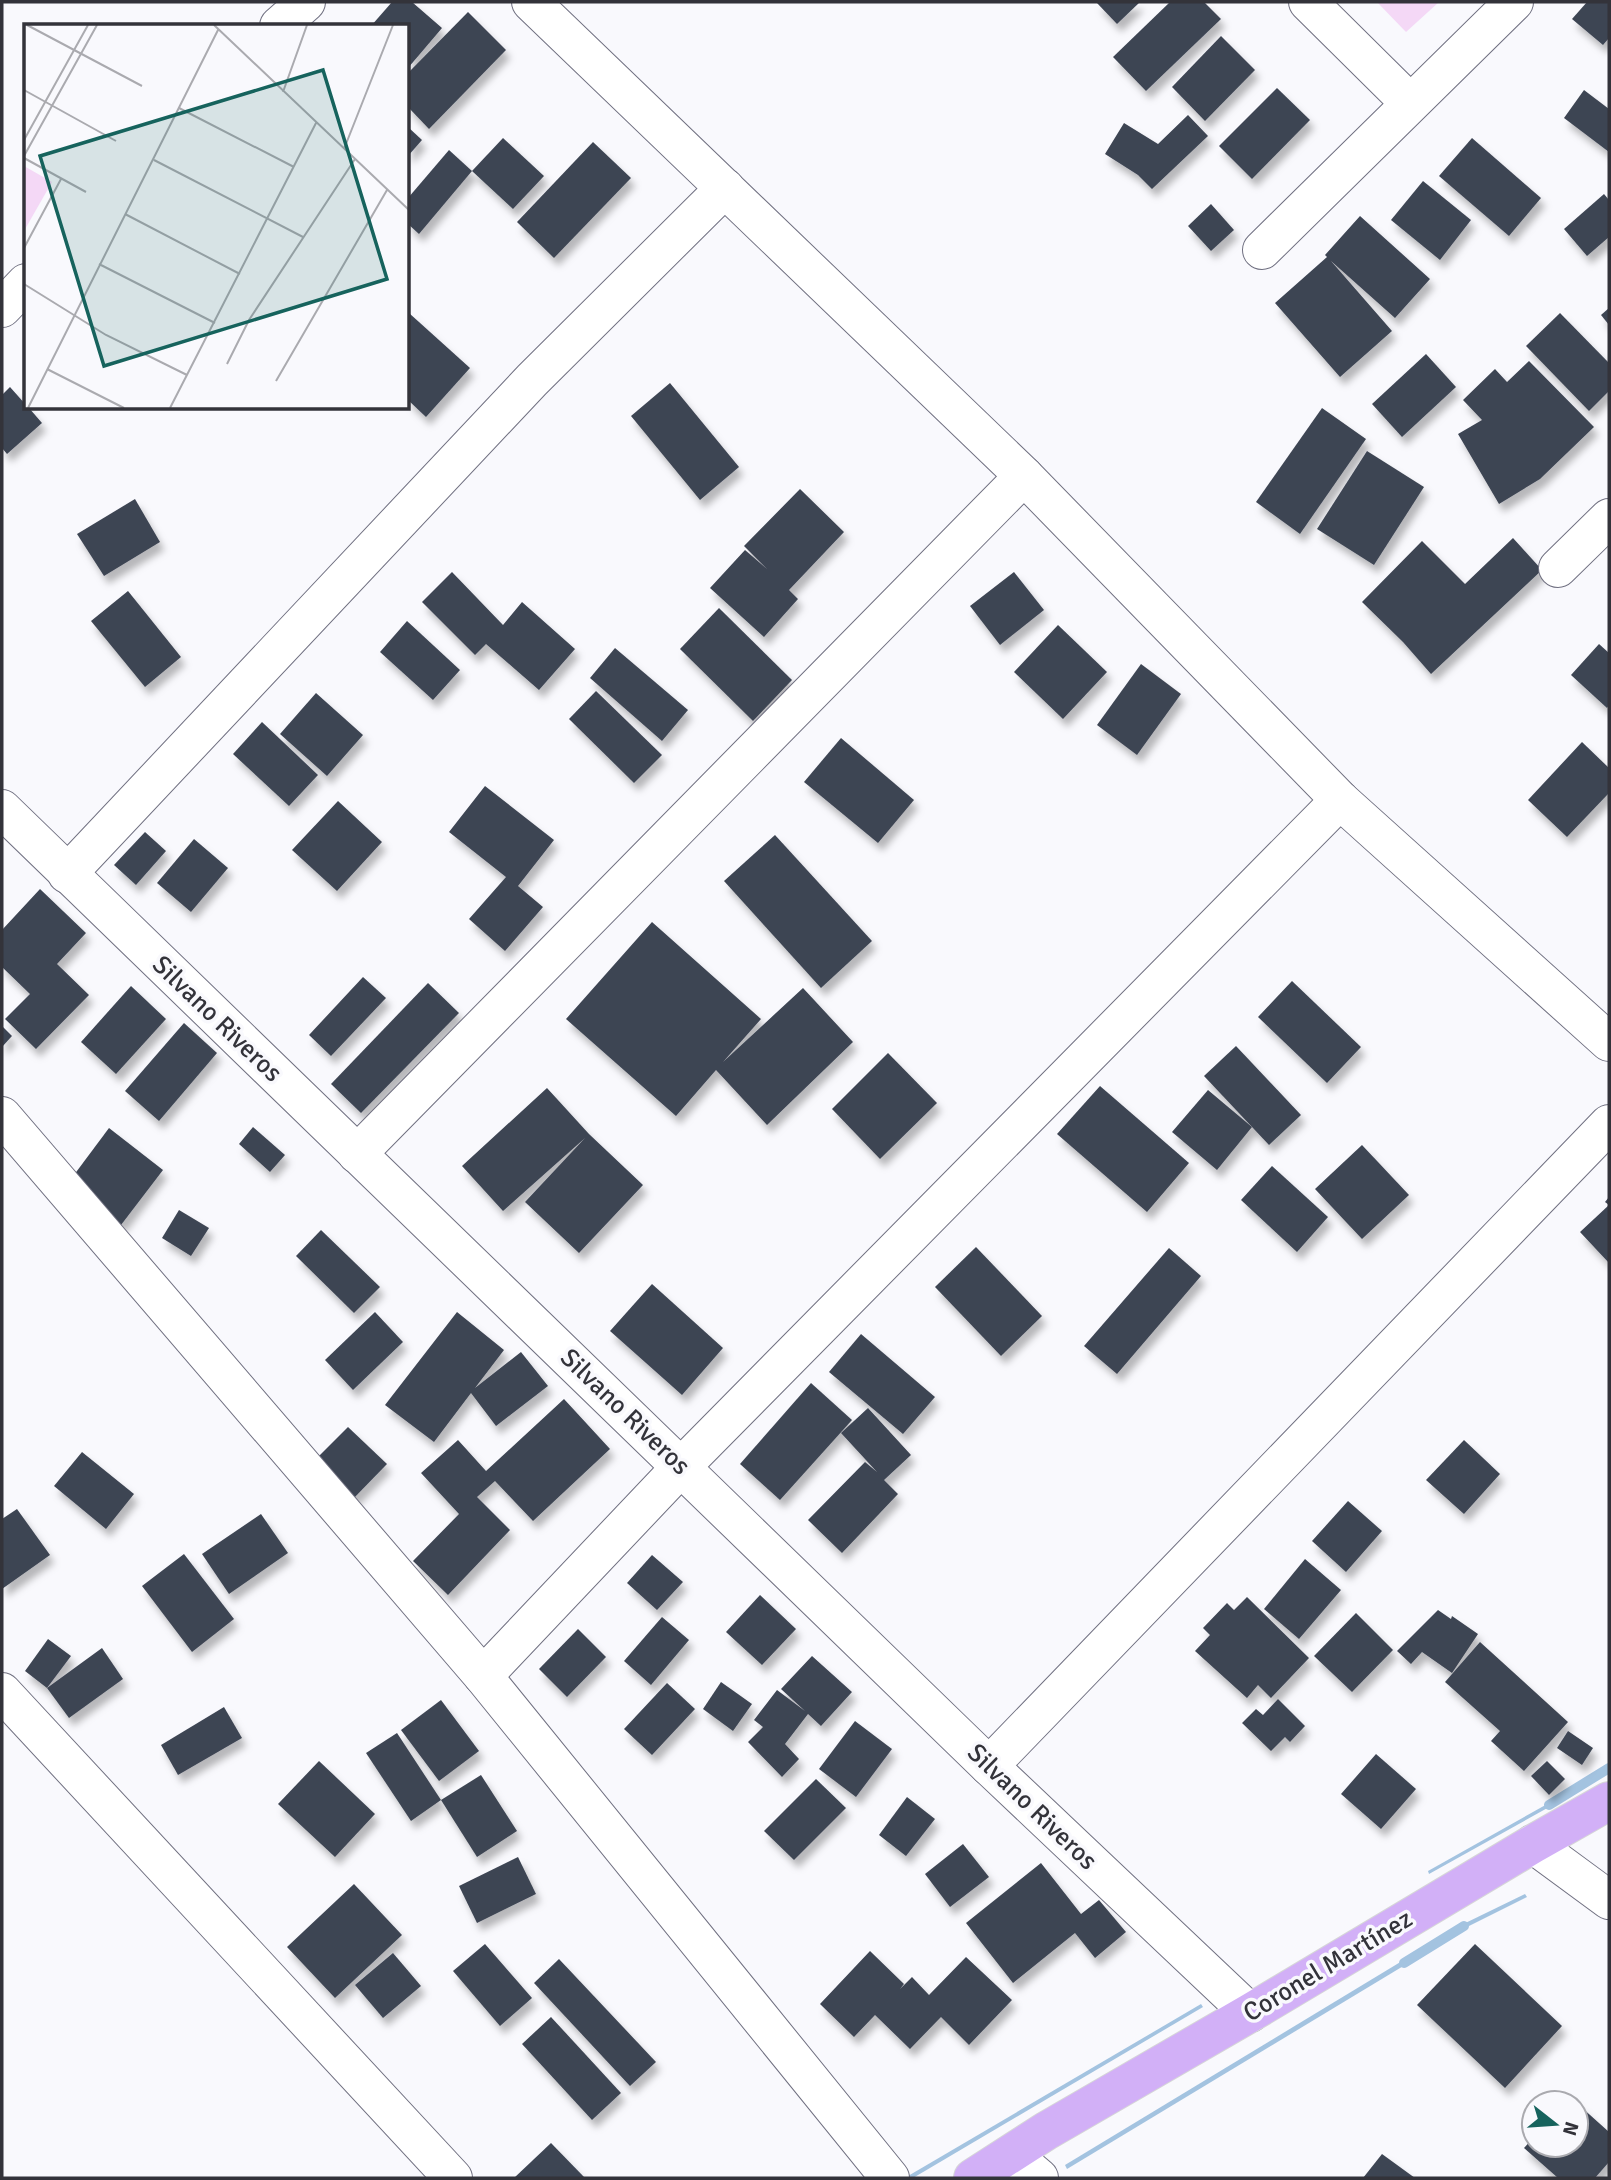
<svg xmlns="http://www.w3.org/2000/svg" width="1611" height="2180" viewBox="0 0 1611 2180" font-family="Signika,sans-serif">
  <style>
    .green { fill: #f4d8f6 }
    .water { fill: #a3c3e0 }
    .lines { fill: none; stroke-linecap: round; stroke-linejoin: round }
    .stream { stroke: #a3c3e0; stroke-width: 10 }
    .building { fill: #3e4553; filter: url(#shadow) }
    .minor-casing { stroke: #707081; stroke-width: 40 }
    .major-casing { stroke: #d6d6d8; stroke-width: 40 }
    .minor { stroke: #fff; stroke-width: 38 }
    .major { stroke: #d2b0f7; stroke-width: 38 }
    .labels { text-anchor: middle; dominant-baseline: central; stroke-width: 7; stroke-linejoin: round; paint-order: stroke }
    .street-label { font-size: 26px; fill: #33333a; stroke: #f9f9fd }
    .inset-road { fill: none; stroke: #aaaaaf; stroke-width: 2 }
    .view { fill: #16635d; fill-opacity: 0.15; stroke: #16635d; stroke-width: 3.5 }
    .inset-edge { fill: none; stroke: #33333a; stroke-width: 3.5 }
  </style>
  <defs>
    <filter id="shadow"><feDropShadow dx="4.5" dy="8" stdDeviation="3.5" flood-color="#0004"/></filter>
  </defs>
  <rect width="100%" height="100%" fill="#f9f9fd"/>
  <!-- green -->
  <polygon class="green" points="1377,2 1439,2 1406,32"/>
  <!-- water -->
  <g class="water">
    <polygon points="1558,1798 1560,1801 1429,1874 1428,1871"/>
    <polygon points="1525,1894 1527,1897 1453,1934 1451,1930"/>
    <polygon points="1412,1955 1415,1959 1067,2169 1065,2165"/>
    <polygon points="1201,2004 1203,2007 913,2178 908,2176"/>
  </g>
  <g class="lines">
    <!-- stream -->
    <g class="stream">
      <polyline points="1549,1805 1609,1768"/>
      <polyline points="1404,1963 1464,1926"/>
    </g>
  </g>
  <!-- building -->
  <g class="building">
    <polygon points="392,2 412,2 442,28 408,68 408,26 371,26"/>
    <polygon points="1096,2 1140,2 1117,24"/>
    <polygon points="1170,2 1204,2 1221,19 1146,91 1113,57"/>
    <polygon points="1587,2 1609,2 1609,38 1603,45 1572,19"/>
    <polygon points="468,12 506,50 429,129 408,107 408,73"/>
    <polygon points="1221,36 1255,70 1205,121 1172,87"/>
    <polygon points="1277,88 1310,120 1252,179 1219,146"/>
    <polygon points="1584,90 1609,109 1609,152 1564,118"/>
    <polygon points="1188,115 1208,136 1152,189 1138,175 1105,154 1124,123 1158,144"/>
    <polygon points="408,127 422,140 408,156"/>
    <polygon points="503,138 544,176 513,209 472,171"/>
    <polygon points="1472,138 1541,198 1509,236 1439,176"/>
    <polygon points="593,142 631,178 554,258 517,222"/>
    <polygon points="449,150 472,171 419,234 408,224 408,198"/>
    <polygon points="1423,181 1471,220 1440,260 1391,220"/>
    <polygon points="1604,194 1609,200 1609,237 1587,256 1564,229"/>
    <polygon points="1211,204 1234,230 1211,251 1188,226"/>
    <polygon points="1360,216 1430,279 1395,318 1331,261 1392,331 1340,377 1275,303 1327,257 1325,255"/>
    <polygon points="1609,308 1609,325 1601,315"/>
    <polygon points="409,313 470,368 426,417 408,400"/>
    <polygon points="1560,313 1609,363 1609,391 1589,411 1526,346"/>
    <polygon points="1426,354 1456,387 1402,437 1372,404"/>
    <polygon points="1529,361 1594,427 1540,479 1499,504 1458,434 1482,420 1463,400 1495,369 1507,382"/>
    <polygon points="670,383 739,467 700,500 631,416"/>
    <polygon points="10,387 26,405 26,408 29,408 42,423 7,454 2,448 2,395"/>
    <polygon points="1322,408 1366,439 1300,534 1256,502"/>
    <polygon points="1367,451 1424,487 1374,565 1317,529"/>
    <polygon points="800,489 844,532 789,590 798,599 764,637 710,588 745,550 767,569 744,546"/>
    <polygon points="135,499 160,542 104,576 77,534"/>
    <polygon points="1513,538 1542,570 1431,674 1403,642 1362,602 1422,541 1465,584"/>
    <polygon points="452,572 503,625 522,602 575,649 539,690 486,644 475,655 422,602"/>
    <polygon points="1014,572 1044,610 1000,645 970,606"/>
    <polygon points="128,591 181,657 145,687 91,621"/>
    <polygon points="719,608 792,680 753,721 680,649"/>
    <polygon points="407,621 460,670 433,700 380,652"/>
    <polygon points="1058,625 1107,672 1063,719 1014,672"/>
    <polygon points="1599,644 1609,653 1609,705 1607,708 1571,675"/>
    <polygon points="615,648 688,710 662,741 590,678"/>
    <polygon points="1141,664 1181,694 1137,755 1097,725"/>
    <polygon points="596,691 662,755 634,783 569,719"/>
    <polygon points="316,693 363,735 327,776 280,734"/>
    <polygon points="262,722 318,775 289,806 233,754"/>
    <polygon points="841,738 914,800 878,843 804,782"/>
    <polygon points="1582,742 1609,768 1609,793 1567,837 1528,800"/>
    <polygon points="485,786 554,840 518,886 543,907 505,951 469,919 506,877 449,832"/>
    <polygon points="338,801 382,842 337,891 292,850"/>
    <polygon points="145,832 166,851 136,885 114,865"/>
    <polygon points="775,835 872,941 821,988 724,881"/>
    <polygon points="194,839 228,868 191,912 157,883"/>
    <polygon points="40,889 86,933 57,964 89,995 36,1049 5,1019 30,994 2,967 2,930"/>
    <polygon points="652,922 761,1019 723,1062 803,988 853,1042 767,1125 716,1070 676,1116 566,1019"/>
    <polygon points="363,977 386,998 331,1056 309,1035"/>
    <polygon points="1292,981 1361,1047 1327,1083 1258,1017"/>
    <polygon points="428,983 459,1013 361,1113 331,1084"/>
    <polygon points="131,986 166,1019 116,1074 81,1042"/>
    <polygon points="184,1023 217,1053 159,1121 125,1091"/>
    <polygon points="2,1026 12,1036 2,1047"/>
    <polygon points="1236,1046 1301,1115 1269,1145 1204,1076"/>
    <polygon points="888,1053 937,1103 880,1159 832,1109"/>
    <polygon points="1100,1086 1189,1163 1147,1212 1057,1134"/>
    <polygon points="547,1088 589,1134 643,1185 579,1253 525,1202 585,1138 503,1211 462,1166"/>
    <polygon points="1208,1090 1252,1127 1217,1170 1172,1132"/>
    <polygon points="253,1127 285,1155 270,1172 239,1144"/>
    <polygon points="109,1128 163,1170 121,1225 68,1183"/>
    <polygon points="1362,1145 1409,1195 1362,1239 1315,1189"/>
    <polygon points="1272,1166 1328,1217 1297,1252 1241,1200"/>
    <polygon points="1609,1197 1609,1263 1580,1232 1609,1205 1605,1202"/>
    <polygon points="179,1210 209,1228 191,1256 162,1238"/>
    <polygon points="321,1230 380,1287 354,1313 296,1256"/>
    <polygon points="976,1247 1042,1316 1001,1356 935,1287"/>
    <polygon points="1169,1248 1201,1276 1117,1374 1084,1346"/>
    <polygon points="652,1284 723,1348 682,1395 610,1331"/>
    <polygon points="375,1312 403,1342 353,1390 325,1360"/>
    <polygon points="457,1312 504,1350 475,1388 521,1352 548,1386 496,1426 471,1393 434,1442 385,1405"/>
    <polygon points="861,1334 935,1397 903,1434 829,1372"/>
    <polygon points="811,1383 852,1420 780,1500 740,1464"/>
    <polygon points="564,1399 610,1449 533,1521 495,1481 477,1497 510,1530 448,1595 413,1561 459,1514 421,1473 458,1440 486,1471"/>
    <polygon points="868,1408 911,1455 884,1480 898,1494 842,1553 808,1520 865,1462 877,1472 841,1433"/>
    <polygon points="348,1427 387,1464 353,1499 314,1461"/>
    <polygon points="1464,1440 1500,1474 1464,1514 1426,1480"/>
    <polygon points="82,1452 134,1494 106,1529 54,1486"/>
    <polygon points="1348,1501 1382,1531 1346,1572 1312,1541"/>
    <polygon points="17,1509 50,1555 2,1589 2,1519"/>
    <polygon points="261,1514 288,1553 229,1594 202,1554"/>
    <polygon points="184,1554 234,1619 192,1652 142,1586"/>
    <polygon points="652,1555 683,1582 657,1610 627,1583"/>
    <polygon points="1305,1559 1341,1590 1299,1639 1264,1609"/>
    <polygon points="760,1595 796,1629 762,1665 726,1632"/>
    <polygon points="1247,1597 1309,1658 1271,1698 1258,1685 1247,1698 1195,1651 1210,1635 1203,1628 1227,1603 1234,1610"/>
    <polygon points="1438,1610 1451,1619 1452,1616 1478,1634 1452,1673 1422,1652 1411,1664 1397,1651"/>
    <polygon points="1356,1613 1393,1650 1352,1692 1314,1656"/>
    <polygon points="662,1617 689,1640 651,1685 624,1661"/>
    <polygon points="578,1629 606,1657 567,1697 539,1669"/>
    <polygon points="48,1639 71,1656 47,1688 25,1671"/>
    <polygon points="1480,1642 1568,1722 1524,1771 1491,1741 1500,1731 1445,1682"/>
    <polygon points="102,1648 123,1679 69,1718 47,1688"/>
    <polygon points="812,1656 852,1692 821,1726 808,1714 785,1744 799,1759 782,1777 748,1742 763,1727 754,1720 777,1690 805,1711 781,1689"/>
    <polygon points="721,1682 752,1704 733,1731 703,1709"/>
    <polygon points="667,1683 695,1709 652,1755 624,1729"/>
    <polygon points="1278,1699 1305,1726 1290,1742 1285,1737 1271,1751 1242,1723 1256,1709 1263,1715"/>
    <polygon points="441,1700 479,1751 439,1781 401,1730"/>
    <polygon points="224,1707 242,1738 178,1775 161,1745"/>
    <polygon points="855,1721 892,1749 856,1797 819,1769"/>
    <polygon points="1568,1731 1593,1748 1582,1765 1557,1748"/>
    <polygon points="397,1733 441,1800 411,1821 366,1753"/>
    <polygon points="1376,1754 1416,1789 1381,1829 1341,1794"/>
    <polygon points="319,1761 375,1814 335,1857 278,1804"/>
    <polygon points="1547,1761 1565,1779 1549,1795 1531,1776"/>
    <polygon points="481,1775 517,1831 477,1857 441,1800"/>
    <polygon points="816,1779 846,1808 794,1860 764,1831"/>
    <polygon points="907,1797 935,1819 906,1856 879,1835"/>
    <polygon points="963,1844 989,1877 950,1907 925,1874"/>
    <polygon points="518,1857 536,1894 477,1923 459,1886"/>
    <polygon points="1041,1863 1081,1914 1099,1900 1126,1932 1095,1958 1075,1933 1013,1983 966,1923"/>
    <polygon points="354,1884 402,1935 335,1998 287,1947"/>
    <polygon points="485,1944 532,1998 500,2026 453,1971"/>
    <polygon points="1475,1944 1562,2026 1505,2088 1417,2005"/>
    <polygon points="870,1951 904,1984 900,1989 912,1977 929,1995 966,1957 1012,2000 969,2045 941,2017 910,2049 875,2015 854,2037 820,2004"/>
    <polygon points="393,1953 421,1986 383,2018 355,1985"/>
    <polygon points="559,1959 656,2062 630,2086 534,1983"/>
    <polygon points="551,2017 621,2093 592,2120 522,2044"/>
    <polygon points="1570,2097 1609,2132 1609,2162 1595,2178 1558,2178 1524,2148 1534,2137 1534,2145 1576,2145 1576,2103 1564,2103"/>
    <polygon points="551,2143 585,2178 514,2178"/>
    <polygon points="1382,2154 1415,2178 1363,2178"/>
  </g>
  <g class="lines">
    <!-- minor casing -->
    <g class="minor-casing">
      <g id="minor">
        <polyline points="531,2 1024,476 1340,800 1609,1042"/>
        <polyline points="1308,2 1410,103"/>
        <polyline points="279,26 306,2"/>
        <polyline points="1262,250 1514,2"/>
        <polyline points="2,308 26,283"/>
        <polyline points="1558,568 1609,518"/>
        <polyline points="2,809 989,1766 1250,2013"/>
        <polyline points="67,874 532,380 725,188"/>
        <polyline points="2,1116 483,1676 890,2178"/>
        <polyline points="357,1154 1024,476"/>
        <polyline points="483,1676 682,1466 1340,800"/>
        <polyline points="2,1692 453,2178"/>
        <polyline points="989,1766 1609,1124"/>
        <polyline points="1533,1844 1609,1900"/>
        <polyline points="1012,2155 1039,2178"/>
      </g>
    </g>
    <!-- major casing -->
    <g class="major-casing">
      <polyline id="major" points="973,2178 1046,2131 1250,2013 1533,1844 1609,1801"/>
    </g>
    <!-- minor -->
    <use href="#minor" class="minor"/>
    <!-- major -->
    <use href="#major" class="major"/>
  </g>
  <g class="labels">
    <!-- street labels -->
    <g class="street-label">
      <text transform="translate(217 1019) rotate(44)">Silvano Riveros</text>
      <text transform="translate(625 1412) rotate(44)">Silvano Riveros</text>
      <text transform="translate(1032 1807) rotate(44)">Silvano Riveros</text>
      <text transform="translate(1328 1966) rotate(-31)">Coronel Martínez</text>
    </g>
  </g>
  <!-- overview -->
  <g transform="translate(24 24)">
    <rect width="385" height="385" fill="#f9f9fd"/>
    <path d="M0 142 28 158 0 207Z" fill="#f4d8f6"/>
    <path class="inset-road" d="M3 1 118 62M190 1 385 186M0 66 92 117M259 68 283 1M155 84 270 143M0 116 64 1M320 125 369 1M0 132 73 1M0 134 62 168M130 136 279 213M101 190 216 250M0 224 37 155M75 240 191 299M0 260 82 311 163 351M203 340 225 296 331 135M23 345 100 384M252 357 363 166M4 384 194 6M146 384 292 99"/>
    <path class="view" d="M299 46 363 255 80 342 16 132Z"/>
    <rect width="385" height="385" class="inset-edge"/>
  </g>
  <!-- border -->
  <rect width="1611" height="2180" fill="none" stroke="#33333a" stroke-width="7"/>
  <!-- north arrow -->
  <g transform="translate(1555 2124) rotate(107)"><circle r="33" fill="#f9f9fd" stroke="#aaaaaf" stroke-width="2"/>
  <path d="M0-5L12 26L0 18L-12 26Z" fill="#16635d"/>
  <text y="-10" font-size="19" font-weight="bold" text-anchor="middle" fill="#33333a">N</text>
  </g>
</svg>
